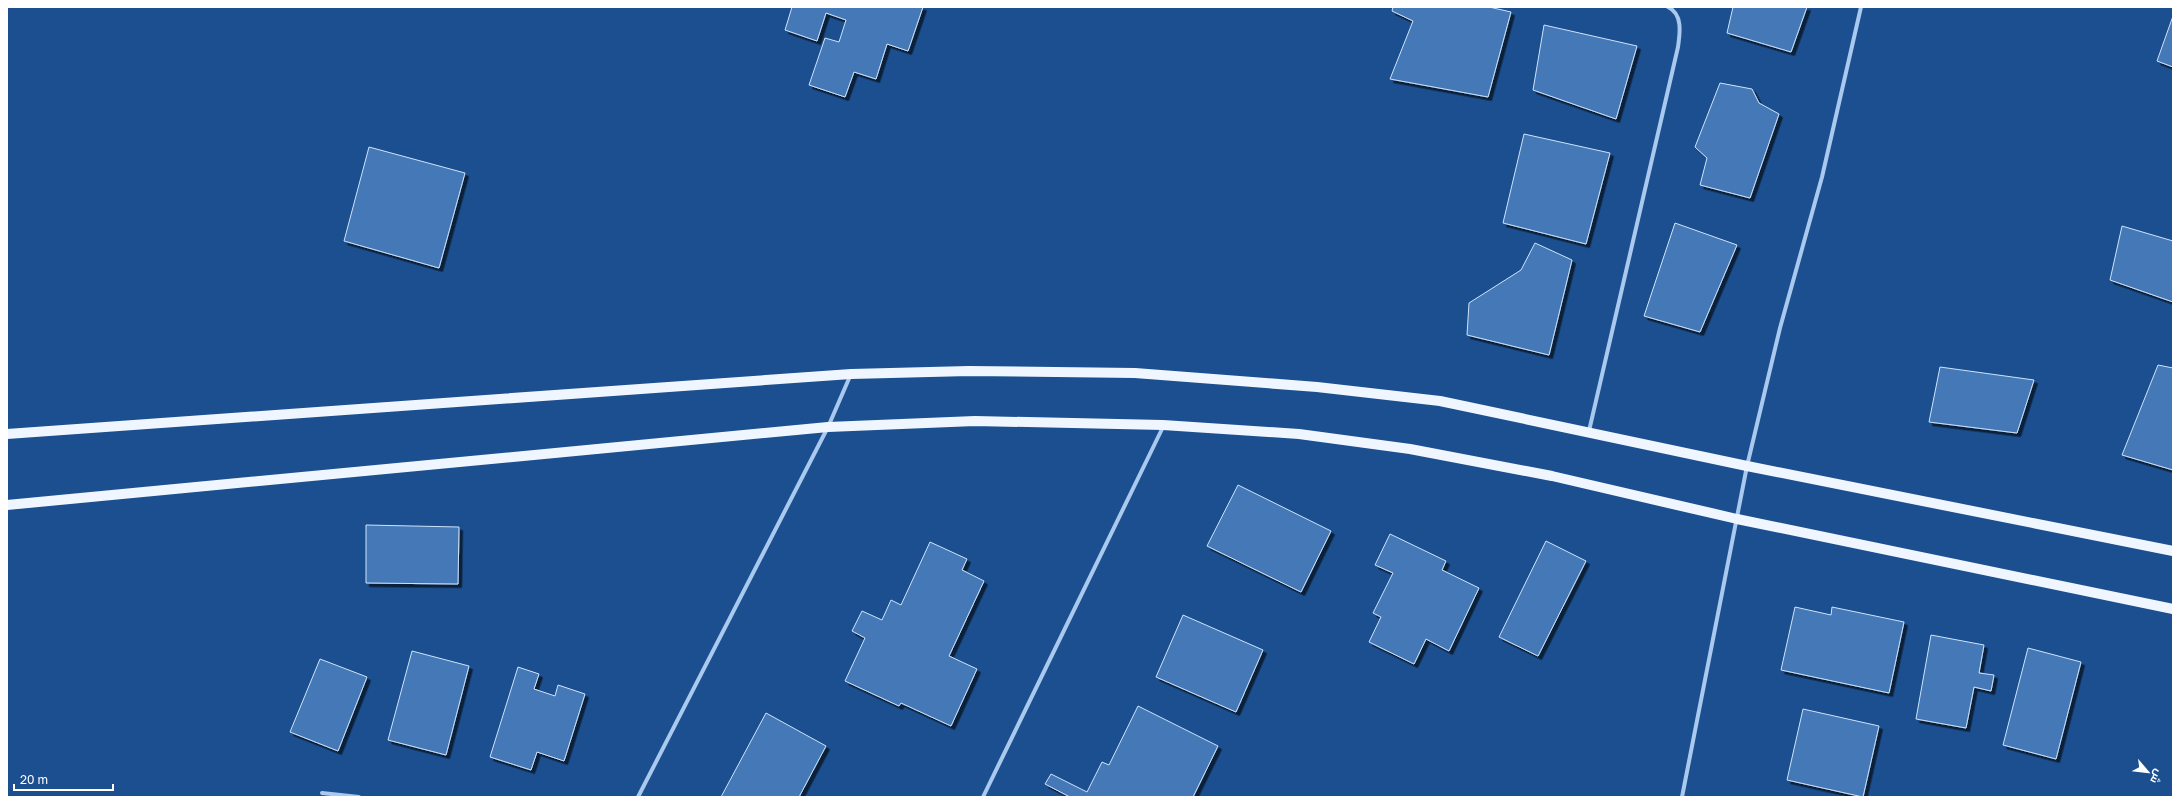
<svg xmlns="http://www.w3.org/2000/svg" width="2180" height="804" viewBox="0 0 2180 804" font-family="'Golos Text',Cairo,sans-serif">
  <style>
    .building { fill: #4478b7; stroke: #cfe3fa; filter: url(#shadow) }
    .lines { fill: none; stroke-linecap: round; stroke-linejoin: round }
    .street { stroke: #a9c9ee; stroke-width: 4 }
    .primary { stroke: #f0f6ff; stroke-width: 10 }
  </style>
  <defs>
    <filter id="shadow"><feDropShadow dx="3.5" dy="3.5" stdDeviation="0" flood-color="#0009"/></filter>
  </defs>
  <rect width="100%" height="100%" fill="#1b4f8f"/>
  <!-- building -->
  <g class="building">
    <polygon points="792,7 923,7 908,51 887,44 876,79 854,72 845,97 809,85 825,38 839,42 846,20 826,13 817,41 785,30"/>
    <polygon points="1393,7 1489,7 1511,12 1488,97 1390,79 1413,21 1392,11"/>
    <polygon points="1733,7 1807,7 1791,52 1727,33"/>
    <polygon points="2173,16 2173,67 2157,61"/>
    <polygon points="1544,25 1637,46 1616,119 1533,90"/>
    <polygon points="1720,83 1752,89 1759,103 1779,114 1750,198 1700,185 1707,158 1695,147"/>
    <polygon points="1524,134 1610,153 1586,244 1503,223"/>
    <polygon points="369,147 465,173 439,268 344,241"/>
    <polygon points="1675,223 1737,245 1700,332 1644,316"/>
    <polygon points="2122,226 2173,241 2173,302 2110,280"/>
    <polygon points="1535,243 1572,260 1549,355 1467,335 1469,303 1521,270"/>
    <polygon points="2158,365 2173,368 2173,470 2122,455"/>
    <polygon points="1940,367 2034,380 2017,433 1929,422"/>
    <polygon points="1238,485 1331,531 1301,592 1207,546"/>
    <polygon points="366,525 459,527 458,584 366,583"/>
    <polygon points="1390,534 1446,561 1442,570 1479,588 1449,651 1426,639 1414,664 1369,642 1381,617 1373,613 1393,573 1375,565"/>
    <polygon points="1546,541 1586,561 1538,656 1499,637"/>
    <polygon points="930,542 967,559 962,570 984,581 949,656 977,669 951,726 901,703 899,706 845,681 865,638 852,631 862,611 882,620 891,600 901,605"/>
    <polygon points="1795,607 1831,615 1832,607 1904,622 1889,693 1781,670"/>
    <polygon points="1183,615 1263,650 1236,712 1156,677"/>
    <polygon points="1931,635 1984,645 1979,673 1994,675 1991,691 1974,687 1966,728 1916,719"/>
    <polygon points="2028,648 2081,662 2056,759 2003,745"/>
    <polygon points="412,651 469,666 446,755 388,740"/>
    <polygon points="320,659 367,677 338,751 290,732"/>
    <polygon points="518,667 539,674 534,689 555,696 558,685 585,694 564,761 537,752 531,770 490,757"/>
    <polygon points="1138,706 1218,746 1193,797 1070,797 1045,784 1051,774 1087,792 1102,762 1109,765"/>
    <polygon points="1803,709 1879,726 1863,797 1787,780"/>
    <polygon points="766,713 826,746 799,797 721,797"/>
  </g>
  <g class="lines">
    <!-- street -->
    <g class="street">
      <path d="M1589 431 1678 47C1680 33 1683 14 1668 7"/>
      <polyline points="322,793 359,797"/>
      <polyline points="638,797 828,427 851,374"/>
      <polyline points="983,797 1163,427"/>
      <polyline points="1682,797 1747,466 1780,328 1822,177 1861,7"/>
    </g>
    <!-- primary -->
    <g class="primary">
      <polyline points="7,434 851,374 969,371 1135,373 1317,387 1440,401 1747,466 2173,551"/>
      <polyline points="7,505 828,427 975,421 1163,425 1299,434 1410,449 1552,476 1737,519 2173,609"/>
    </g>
  </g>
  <!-- border -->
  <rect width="2180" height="804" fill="none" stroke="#ffffff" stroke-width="16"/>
  <!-- north arrow -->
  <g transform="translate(2148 772) rotate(118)" stroke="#1b4f8f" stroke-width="3" paint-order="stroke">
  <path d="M0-3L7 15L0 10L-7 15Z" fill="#ffffff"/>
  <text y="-6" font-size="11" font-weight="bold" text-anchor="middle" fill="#ffffff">ش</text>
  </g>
  <!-- scale -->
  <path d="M14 784v6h99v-6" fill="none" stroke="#ffffff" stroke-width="2"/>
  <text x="20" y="784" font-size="12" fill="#ffffff" stroke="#1b4f8f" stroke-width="3" paint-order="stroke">20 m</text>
</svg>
